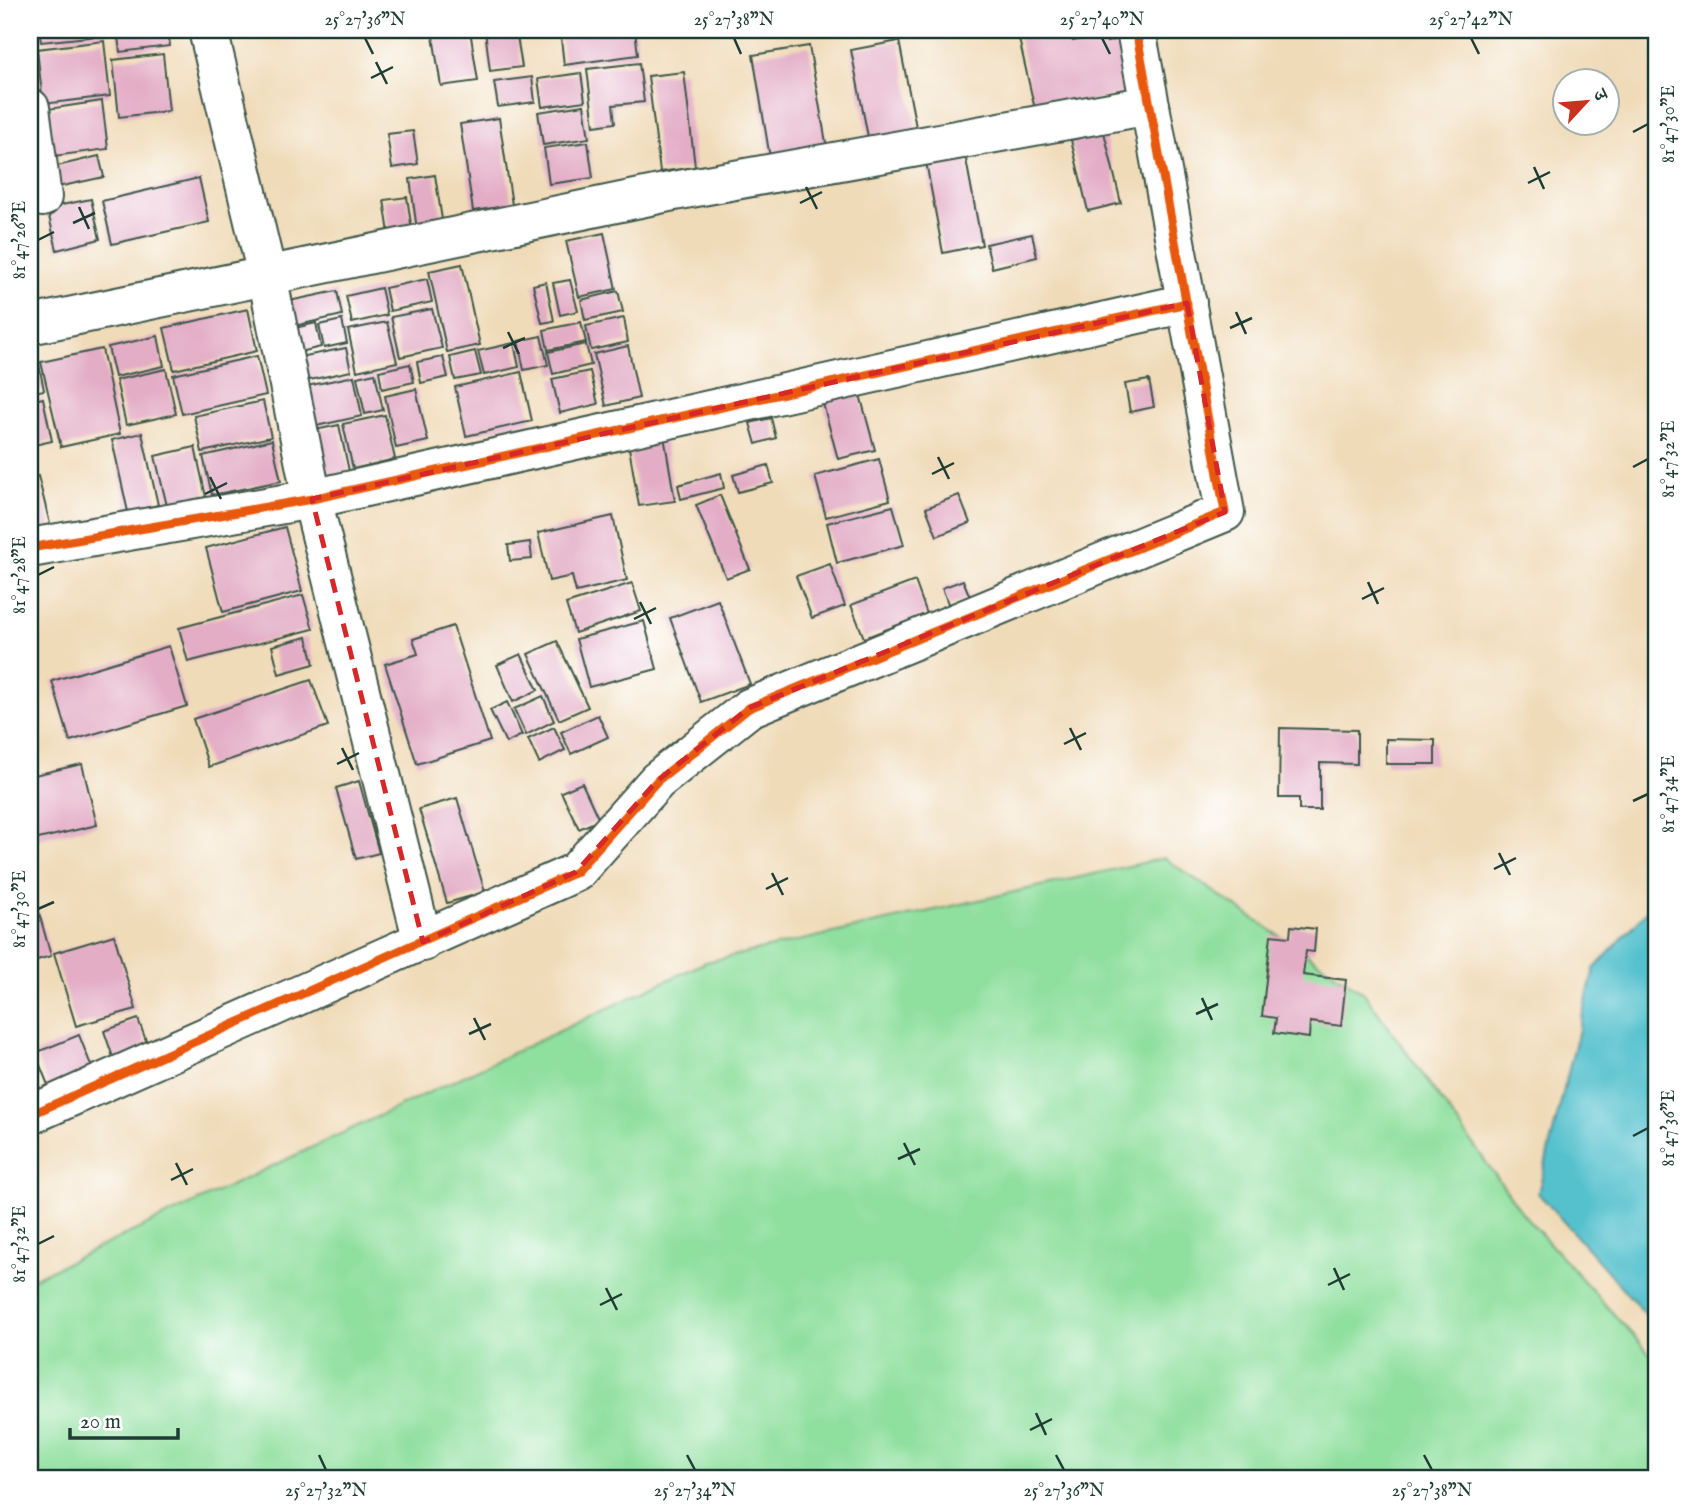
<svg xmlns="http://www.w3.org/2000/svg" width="1687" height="1509" viewBox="0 0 1687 1509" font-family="'IM FELL English','Noto Serif Devanagari',serif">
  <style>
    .green { fill: #8fdf9e; stroke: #578e69; stroke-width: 2 }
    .water { fill: #55c1cd; stroke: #3a7f80; stroke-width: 2 }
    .building { fill: #e3adc6 }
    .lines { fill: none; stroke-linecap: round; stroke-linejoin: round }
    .minor-casing { stroke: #3e5548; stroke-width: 42 }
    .minor { stroke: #fff; stroke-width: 38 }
    .cycleway-casing { stroke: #fff; stroke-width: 13 }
    .cycleway { stroke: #e8590c; stroke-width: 9 }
    .marked { fill: none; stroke: #d62828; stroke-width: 5; stroke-dasharray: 14 9; stroke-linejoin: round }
    .ticks { fill: none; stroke: #1f3d34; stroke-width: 2.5 }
    .neatline { fill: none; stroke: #1f3d34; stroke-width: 2.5 }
    .ticks-label { font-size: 18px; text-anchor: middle; fill: #1f3d34 }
  </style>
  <rect width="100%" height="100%" fill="#fff"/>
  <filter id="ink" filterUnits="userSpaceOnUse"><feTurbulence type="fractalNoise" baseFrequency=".0143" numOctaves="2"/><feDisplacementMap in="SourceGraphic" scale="14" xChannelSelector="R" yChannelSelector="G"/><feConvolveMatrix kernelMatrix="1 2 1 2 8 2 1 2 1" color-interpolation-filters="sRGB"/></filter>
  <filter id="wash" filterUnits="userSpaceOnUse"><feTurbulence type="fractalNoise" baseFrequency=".00686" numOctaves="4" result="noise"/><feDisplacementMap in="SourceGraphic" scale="28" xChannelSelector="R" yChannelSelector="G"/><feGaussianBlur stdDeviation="1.57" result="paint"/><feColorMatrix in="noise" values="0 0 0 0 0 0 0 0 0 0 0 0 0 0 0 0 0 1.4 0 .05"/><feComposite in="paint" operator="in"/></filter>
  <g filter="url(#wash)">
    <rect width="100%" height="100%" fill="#f0dbb9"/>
    <!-- green -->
    <polygon class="green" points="1164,858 1364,993 1524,1215 1657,1362 1657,1479 30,1479 30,1280 706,962"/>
    <!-- water -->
    <polygon class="water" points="1657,900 1657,1327 1538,1193 1594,969"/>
    <g id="blocks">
      <!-- building -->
      <g class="building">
        <polygon points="39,30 107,30 107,35 41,42"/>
        <polygon points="117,30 168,30 170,46 120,52"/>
        <polygon points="432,30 470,30 478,81 441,86"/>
        <polygon points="485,30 516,30 522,67 490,71"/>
        <polygon points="560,30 635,30 638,55 564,65"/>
        <polygon points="1017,30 1071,30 1073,41 1106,33 1107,42 1118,39 1130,92 1036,114"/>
        <polygon points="104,41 110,96 43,104 37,49"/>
        <polygon points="899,41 917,132 869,142 851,50"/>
        <polygon points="809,46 828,154 771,164 753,55"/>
        <polygon points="163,54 169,111 119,117 113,60"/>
        <polygon points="639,63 644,102 613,105 615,123 594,126 587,69"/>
        <polygon points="684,72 695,167 660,172 648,76"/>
        <polygon points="581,73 585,101 542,107 538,79"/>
        <polygon points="532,77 535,102 498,107 494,82"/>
        <polygon points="102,101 108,149 54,156 48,109"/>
        <polygon points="584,105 589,138 543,145 538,112"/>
        <polygon points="499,118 512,205 473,211 460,124"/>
        <polygon points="413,131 418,164 392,168 387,134"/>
        <polygon points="1104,132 1121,203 1088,211 1071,140"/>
        <polygon points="588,142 593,178 549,184 544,148"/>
        <polygon points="965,154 982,245 943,253 926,162"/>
        <polygon points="99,156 104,177 53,188 49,168"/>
        <polygon points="435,175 443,226 417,230 410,179"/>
        <polygon points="199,178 209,222 112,244 102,201"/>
        <polygon points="407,197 413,237 390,240 384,200"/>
        <polygon points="91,199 100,239 57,250 47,208"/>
        <polygon points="604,233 616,289 579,297 566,241"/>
        <polygon points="1032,234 1037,257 992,268 986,244"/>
        <polygon points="462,264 480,345 447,352 429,271"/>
        <polygon points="427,279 432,302 390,311 385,288"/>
        <polygon points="570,280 578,311 560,315 553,283"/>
        <polygon points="546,282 554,321 542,323 533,285"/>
        <polygon points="381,288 387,315 352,323 346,296"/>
        <polygon points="337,291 342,315 294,326 289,301"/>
        <polygon points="618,291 623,312 585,320 581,300"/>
        <polygon points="248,309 257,351 174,370 164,328"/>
        <polygon points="432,309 442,348 400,357 391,317"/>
        <polygon points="624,318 628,342 591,350 586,326"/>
        <polygon points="342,320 347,343 324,348 319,325"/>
        <polygon points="387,322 397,362 357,371 348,330"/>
        <polygon points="581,322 586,342 548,350 544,330"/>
        <polygon points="316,323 321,347 300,352 295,328"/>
        <polygon points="158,336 164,366 115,377 108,347"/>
        <polygon points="541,336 548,365 524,370 518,341"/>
        <polygon points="514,343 519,367 484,375 478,351"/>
        <polygon points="586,344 591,365 553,374 548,352"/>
        <polygon points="628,346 639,398 606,406 594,354"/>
        <polygon points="346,348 351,371 305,381 300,357"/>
        <polygon points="102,349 120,434 61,447 41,362"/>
        <polygon points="475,351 481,375 455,380 450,357"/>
        <polygon points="257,356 266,395 182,414 173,375"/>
        <polygon points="443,357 448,377 421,383 417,362"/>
        <polygon points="38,360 44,390 30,393 30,362"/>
        <polygon points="410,364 414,382 382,389 379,371"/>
        <polygon points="166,369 176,414 126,425 116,380"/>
        <polygon points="590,371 598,404 560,413 552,379"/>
        <polygon points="521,372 532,421 466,436 455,387"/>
        <polygon points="375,373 383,410 365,414 357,377"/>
        <polygon points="354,376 362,416 316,426 307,386"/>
        <polygon points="1149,380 1154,407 1130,412 1125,384"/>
        <polygon points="416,389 428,441 396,448 385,396"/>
        <polygon points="859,391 875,450 838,459 822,400"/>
        <polygon points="43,398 52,441 30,446 30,401"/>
        <polygon points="263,401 271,437 202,452 194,416"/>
        <polygon points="385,415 395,459 353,469 343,424"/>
        <polygon points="771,418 776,438 756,444 750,423"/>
        <polygon points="339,425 349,471 326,476 315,430"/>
        <polygon points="663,430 675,501 639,506 627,436"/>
        <polygon points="142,433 158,505 128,512 112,440"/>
        <polygon points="272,440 281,481 212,495 203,456"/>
        <polygon points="195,447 206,497 167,506 155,456"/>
        <polygon points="879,459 890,500 826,517 815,476"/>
        <polygon points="768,465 773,483 738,492 733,475"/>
        <polygon points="721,473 724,488 681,499 678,485"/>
        <polygon points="38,476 51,528 30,533 30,478"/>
        <polygon points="720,495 750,569 726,578 696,505"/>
        <polygon points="959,495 970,523 937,536 926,508"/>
        <polygon points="893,506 904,545 837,563 827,523"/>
        <polygon points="613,516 627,580 576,592 572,576 549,581 538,533"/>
        <polygon points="285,527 302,591 223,612 206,548"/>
        <polygon points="530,542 532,559 510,561 508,545"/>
        <polygon points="830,564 845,606 812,618 796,576"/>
        <polygon points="963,580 970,597 949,606 942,588"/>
        <polygon points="915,581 927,614 864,638 851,605"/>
        <polygon points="632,583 641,611 575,633 566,604"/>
        <polygon points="303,595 313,629 188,662 179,628"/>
        <polygon points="718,600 750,684 701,702 670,618"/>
        <polygon points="644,621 657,669 589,687 576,639"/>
        <polygon points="453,626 490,741 417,764 385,664 418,654 413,639"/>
        <polygon points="307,637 314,664 279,674 272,646"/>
        <polygon points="557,641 588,707 559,720 528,654"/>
        <polygon points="169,646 187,706 70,741 52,681"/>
        <polygon points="521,654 538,690 513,702 497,665"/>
        <polygon points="311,680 328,726 209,767 193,719"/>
        <polygon points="543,696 554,721 526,735 514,709"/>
        <polygon points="507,702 522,735 506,743 490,710"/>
        <polygon points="598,715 608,737 571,754 561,732"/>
        <polygon points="554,727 565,750 539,763 528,739"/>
        <polygon points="1280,728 1357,730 1357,764 1320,763 1320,810 1299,810 1299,798 1279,798"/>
        <polygon points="1386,739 1435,740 1435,764 1386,764"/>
        <polygon points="82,764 97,825 30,841 30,776"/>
        <polygon points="359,781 379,853 356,859 336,788"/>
        <polygon points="582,783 599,820 579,829 561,792"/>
        <polygon points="457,798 485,892 447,903 419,809"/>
        <polygon points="36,902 51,956 30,962 30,904"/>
        <polygon points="1291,926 1316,929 1314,952 1306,951 1303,975 1346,980 1341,1026 1310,1022 1309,1038 1274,1033 1276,1018 1262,1016 1271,935 1290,937"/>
        <polygon points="114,935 136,1009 76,1026 54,953"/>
        <polygon points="138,1019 151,1054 116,1066 104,1031"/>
        <polygon points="79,1035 96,1078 52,1095 35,1053"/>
        <polygon points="30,1064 45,1102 30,1108"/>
      </g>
    </g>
  </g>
  <g filter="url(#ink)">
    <use href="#blocks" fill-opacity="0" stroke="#3e5548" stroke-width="2"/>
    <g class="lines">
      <!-- minor casing -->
      <g class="minor-casing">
        <g id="minor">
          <polyline points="208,30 267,275 312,499 423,942"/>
          <polyline points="30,108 42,197"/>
          <polyline points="30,325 674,191 1150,105"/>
          <polyline points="30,548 312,499 1187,303"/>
          <polyline points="30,1115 576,872 657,781 749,708 1225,512 1136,30"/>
        </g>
      </g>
      <!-- minor -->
      <use href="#minor" class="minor"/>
      <!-- cycleway casing -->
      <g class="cycleway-casing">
        <g id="cycleway">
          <polyline points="30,548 312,499 1187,303"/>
          <polyline points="30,1115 576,872 657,781 749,708 1225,512 1136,30"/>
        </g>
      </g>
      <!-- cycleway -->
      <use href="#cycleway" class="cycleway"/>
    </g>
  </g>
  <!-- marked area -->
  <path class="marked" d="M1187 303 1225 512 749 708 657 781 576 872 423 942 312 499Z"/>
  <!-- ticks -->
  <path class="ticks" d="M365 38 373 54M734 38 741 54M1102 38 1110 54M1471 38 1479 54M376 62 387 84M371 78 393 67M1633 132 1648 124M1534 167 1544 189M1528 183 1550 172M806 187 817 209M800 203 822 192M79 207 89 229M73 223 95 213M38 240 54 232M1236 312 1246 334M1230 328 1252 318M508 332 519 354M503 348 525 338M938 457 949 479M1633 467 1648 459M932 474 954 463M210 477 221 499M205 494 227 483M38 575 54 567M1368 582 1378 604M1362 599 1384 588M640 602 651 624M634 619 656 608M1070 728 1081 750M1064 744 1086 733M342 748 353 770M337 764 359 753M1633 801 1648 794M1499 853 1510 875M1494 869 1516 858M772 873 783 895M766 889 788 878M38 909 54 902M1202 998 1212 1020M1196 1014 1218 1004M474 1018 485 1040M469 1034 491 1024M1633 1136 1648 1128M904 1143 915 1165M898 1159 920 1149M176 1163 187 1185M171 1180 193 1169M38 1244 54 1236M1334 1268 1344 1290M1328 1285 1350 1274M606 1288 617 1310M600 1305 622 1294M1036 1413 1046 1435M1030 1430 1052 1419M319 1455 326 1470M687 1455 695 1470M1056 1455 1064 1470M1424 1455 1432 1470"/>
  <!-- margin -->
  <rect width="1687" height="1509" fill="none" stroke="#fff" stroke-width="77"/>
  <!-- north arrow -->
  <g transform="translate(1586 102) rotate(64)"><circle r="33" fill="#ffffff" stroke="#a5b1ae" stroke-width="2"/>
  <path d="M0-5L12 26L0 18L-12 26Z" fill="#c8321e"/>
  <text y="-10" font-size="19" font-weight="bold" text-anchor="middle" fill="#1f3d34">उ</text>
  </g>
  <!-- scale -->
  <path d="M70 1428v10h108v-10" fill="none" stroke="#1f3d34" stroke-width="3.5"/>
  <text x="80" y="1428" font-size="21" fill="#1f3d34" stroke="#ffffff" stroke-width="5" paint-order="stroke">20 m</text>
  <rect x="38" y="38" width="1610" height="1432" class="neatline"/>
  <g class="ticks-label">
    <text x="365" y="25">25°27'36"N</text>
    <text x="734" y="25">25°27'38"N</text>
    <text x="1102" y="25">25°27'40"N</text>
    <text x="1471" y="25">25°27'42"N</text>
    <text transform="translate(1668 124) rotate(-90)" y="6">81°47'30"E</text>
    <text transform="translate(19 240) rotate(-90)" y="6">81°47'26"E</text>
    <text transform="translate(1668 459) rotate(-90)" y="6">81°47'32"E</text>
    <text transform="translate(19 575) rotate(-90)" y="6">81°47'28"E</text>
    <text transform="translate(1668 794) rotate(-90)" y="6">81°47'34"E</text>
    <text transform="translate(19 909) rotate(-90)" y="6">81°47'30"E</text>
    <text transform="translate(1668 1128) rotate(-90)" y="6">81°47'36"E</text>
    <text transform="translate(19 1244) rotate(-90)" y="6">81°47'32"E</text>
    <text x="326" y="1496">25°27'32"N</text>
    <text x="695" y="1496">25°27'34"N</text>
    <text x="1064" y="1496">25°27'36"N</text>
    <text x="1432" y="1496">25°27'38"N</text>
  </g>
</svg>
